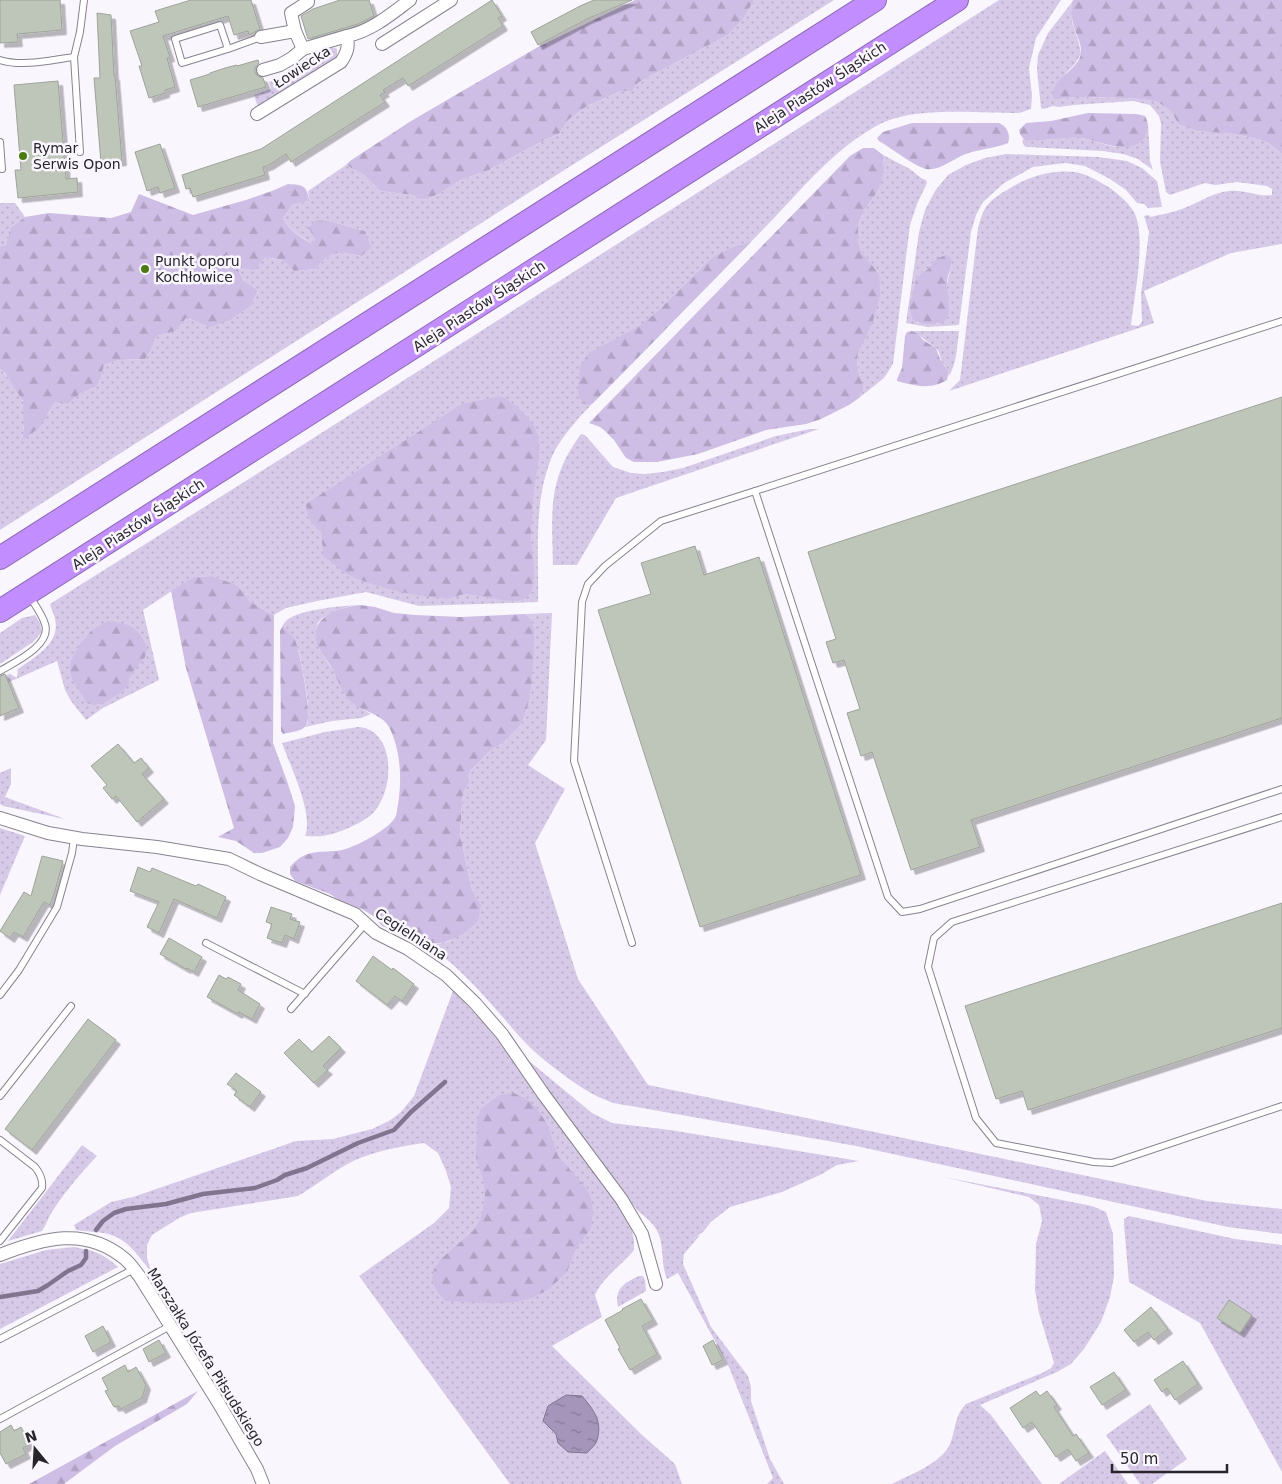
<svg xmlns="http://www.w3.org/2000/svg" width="1282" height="1484" viewBox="0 0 1282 1484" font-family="'DejaVu Sans',sans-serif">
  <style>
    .grass { fill: url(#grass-dots); fill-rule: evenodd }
    .forest { fill: url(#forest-firs) }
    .water { fill: url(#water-ripples); stroke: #80748f }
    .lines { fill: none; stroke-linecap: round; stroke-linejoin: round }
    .stream { stroke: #80748f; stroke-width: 4.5 }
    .building { fill: #bec5b9; stroke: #9da499; filter: url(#shadow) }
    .service-casing { stroke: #88838f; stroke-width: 8 }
    .minor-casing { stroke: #88838f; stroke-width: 14 }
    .motorway-casing { stroke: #8c69b4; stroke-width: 24 }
    .service { stroke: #fff; stroke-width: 6 }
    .minor { stroke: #fff; stroke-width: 12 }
    .motorway { stroke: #c28dfe; stroke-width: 22 }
    .poi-dot { fill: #4a7d0d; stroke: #f9f6fe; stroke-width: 2 }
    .labels { text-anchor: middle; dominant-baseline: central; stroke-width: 5; stroke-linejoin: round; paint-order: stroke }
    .street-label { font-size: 14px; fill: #28262b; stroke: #f9f6fe }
    .poi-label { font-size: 14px; fill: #28262b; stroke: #f9f6fe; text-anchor: start }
  </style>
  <defs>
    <pattern id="grass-dots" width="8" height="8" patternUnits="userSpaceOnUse" patternTransform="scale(1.25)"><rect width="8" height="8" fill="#d7cae9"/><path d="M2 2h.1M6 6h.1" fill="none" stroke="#b9adc8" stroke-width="1.8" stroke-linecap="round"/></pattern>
    <pattern id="forest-firs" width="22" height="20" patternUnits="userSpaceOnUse" patternTransform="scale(1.25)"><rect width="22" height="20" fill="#cebde4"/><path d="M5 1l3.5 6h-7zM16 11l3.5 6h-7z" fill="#b1a2c4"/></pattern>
    <pattern id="water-ripples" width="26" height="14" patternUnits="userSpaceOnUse" patternTransform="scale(1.25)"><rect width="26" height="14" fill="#a595ba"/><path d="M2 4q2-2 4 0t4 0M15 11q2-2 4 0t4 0" fill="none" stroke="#867997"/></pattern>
    <filter id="shadow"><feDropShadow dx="4.5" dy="4.5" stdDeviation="0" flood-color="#0004"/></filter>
  </defs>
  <rect width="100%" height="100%" fill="#f9f6fe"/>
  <!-- grass -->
  <g class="grass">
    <path d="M754 0H834L566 169 0 530V369C6 373 21 395 23 402 26 413 24 428 22 439L48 414 55 401 68 404 81 393 96 387 101 378 104 365 119 360 145 359 151 350 157 336 176 331 187 317 232 319 251 306 258 290 243 280 237 267 265 257 282 260 294 271 316 269C332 249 338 252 361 256L365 231 329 221 315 220V239L313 244C301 237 290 231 283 219L292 205 309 201 308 191 346 165 364 175 380 191 413 195 422 200 439 194 461 180 489 170 544 140 559 134 568 120 587 106 621 91H632L639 82 728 35 744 18Z"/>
    <path d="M999 0H1061L1036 38 1029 68 1032 96 1031 109 1019 113C981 113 914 106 880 124 838 146 807 183 775 217 748 245 721 273 693 301 666 329 640 356 613 383 592 404 562 432 551 459 533 504 539 555 538 602L419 606 366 592 317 601 286 608 274 615 269 613 251 602 237 585 212 576 193 577 143 610 159 680 103 708 86 720 71 701 65 690 57 661 0 686V677L10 674 17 678 18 669C34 657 61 644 55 619 54 614 51 609 50 604L290 453Z"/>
    <path d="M1073 1 1072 22 1079 43 1081 54 1075 64 1066 73 1059 99 1076 97 1124 98 1142 99 1158 102 1172 112 1178 124 1197 131 1234 134 1257 139 1269 143 1282 154V244L1231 253 1144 291 1154 323 949 391 960 380 978 228C980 221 982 213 986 207 991 200 1000 194 1007 190 1027 176 1059 167 1083 174 1092 177 1102 183 1110 188 1119 195 1128 202 1134 212 1147 237 1134 297 1131 325L1138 326 1142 322 1141 294 1149 232 1144 216 1148 215 1151 217C1161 214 1172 213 1182 209 1198 203 1212 193 1229 191 1244 189 1258 197 1272 195V189L1267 186 1237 182 1215 185 1205 183 1170 195 1166 192 1160 162 1161 124 1159 116 1150 105 1133 101 1074 105 1059 107 1053 106 1043 109 1041 108 1037 70 1038 55 1048 33Z"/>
    <polygon points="331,48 335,48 337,49 337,56 335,59 258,108 254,95 271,89 269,82 284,76 299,63 305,59"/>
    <path d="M1148 122 1150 161 1153 170 1138 159 1123 154 1103 151 1027 147 1024 146 1022 139 1025 141C1043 141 1062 136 1080 138 1094 139 1109 148 1122 147 1133 147 1139 141 1146 135Z"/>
    <path d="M1006 154 1098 157 1127 161 1142 168 1157 181 1162 207 1148 208 1144 204 1137 203 1126 190 1110 179 1085 166 1065 163 1033 167 1004 183 983 202 976 215 971 232 959 325 928 327 906 323 919 232 925 210 935 191 948 175 966 165 985 158ZM936 259 952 262 938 324 917 323 911 299 916 280 921 273 927 270Z"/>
    <polygon points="883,155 910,169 921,178 926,180 927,183 917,204 910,225 893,364 884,378 859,398 864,388 859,374 857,361 858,352 864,339 879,274 862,252 858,241 858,226 863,212 875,195 884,168"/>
    <polygon points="0,203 15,203 25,217 10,228 6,246 0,247"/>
    <path d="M912 331H959C957 346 957 363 949 376 949 370 946 367 942 362 940 358 940 354 938 350 935 347 916 333 912 331Z"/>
    <path d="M810 429H819L616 498 577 565H553C552 512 547 480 581 434L585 435 613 467 631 473 645 474 663 472 683 468 776 436Z"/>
    <path d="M360 605 347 607 322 618 318 623 316 629 319 648 333 670 346 696 352 703 371 714 361 718 332 721 305 727C308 724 308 724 308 720 310 706 302 663 298 649 294 640 287 633 283 625 290 609 343 606 360 605Z"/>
    <path d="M552 613 546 740 528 765 565 789 535 843 578 979 648 1085 1207 1201 1282 1209V1234L1228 1227 856 1146 631 1106C607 1104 589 1093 569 1079 552 1066 534 1053 520 1037 499 1013 476 985 452 964 442 955 432 949 421 942 430 945 444 945 453 939 459 935 475 912 481 904L475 896 471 887 460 833 463 793 470 781 468 776 471 770 491 750 503 743 519 727 523 721 530 698 531 679V619L525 614Z"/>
    <polygon points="35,615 40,623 42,632 33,642 0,664 0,633 22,618"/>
    <path d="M358 727C362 727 366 728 370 730 396 744 392 794 373 813 364 822 342 832 328 835 321 837 313 836 305 836 314 813 290 766 282 743L325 732Z"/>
    <polygon points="11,768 11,784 5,797 65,819 3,806 0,804 0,773"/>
    <polygon points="0,828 25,836 0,895"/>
    <path d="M453 991 489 1028 501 1043 629 1220 634 1239V1250C622 1265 603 1277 595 1295L602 1317 552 1346 641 1434 675 1464 682 1484H510L359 1276 434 1223 449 1208 451 1187 446 1171 438 1153 424 1143C401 1146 375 1151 353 1161 333 1171 317 1185 298 1196L191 1213 179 1218 152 1235 147 1245V1258L151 1271C140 1259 130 1242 114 1236 103 1231 88 1232 76 1230L74 1225 111 1202 133 1197 296 1141 333 1139 372 1129 389 1121 401 1112 414 1096Z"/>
    <path d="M523 1056 592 1113 612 1123 670 1130 859 1161 837 1165 820 1175 782 1192 730 1207 711 1222 703 1232 693 1239 700 1235 684 1254 683 1264 711 1327 748 1376 751 1387V1401L770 1459 784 1484H767L773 1478 729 1367 678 1273 667 1279C661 1265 664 1249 659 1235 655 1224 645 1217 637 1210Z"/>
    <path d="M82 1145 97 1156C79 1175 62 1195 49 1217 47 1222 45 1226 42 1231L8 1241Z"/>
    <path d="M944 1177 1092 1206 1106 1212 1113 1234 1114 1276 1110 1297 1101 1322 1084 1349 1071 1364 1057 1372 980 1405 991 1415 1042 1484H892C909 1475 942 1463 950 1444 956 1430 954 1416 966 1404L1042 1373 1051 1368 1054 1363 1039 1313 1035 1290 1036 1244 1042 1221 1039 1205 1029 1197Z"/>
    <polygon points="1129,1216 1235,1239 1282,1245 1282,1472 1200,1323 1129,1282 1124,1225 1124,1219"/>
    <path d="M74 1247C95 1251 102 1253 118 1267L0 1329V1264L46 1250Z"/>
    <path d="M639 1276H643L645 1280 646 1291 618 1307C614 1290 623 1283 639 1276Z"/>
    <polygon points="1150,1404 1187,1459 1152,1484 1140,1484 1106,1435"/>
    <polygon points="1105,1451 1128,1484 1059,1484"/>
  </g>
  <!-- forest -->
  <g class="forest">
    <polygon points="635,0 754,0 744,18 728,35 639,82 632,91 621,91 587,106 568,120 559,134 544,140 489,170 461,180 439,194 422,200 413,195 380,191 364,175 346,165 350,161 411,121 538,47"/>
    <path d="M1073 0H1282V154L1269 143 1257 139 1234 134 1197 131 1178 124 1172 112 1158 102 1142 99 1124 98 1076 97 1059 99 1053 98C1051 77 1079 71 1081 53 1082 43 1075 33 1073 23 1071 16 1072 7 1073 0Z"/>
    <path d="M1088 113 1136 114 1145 116C1149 123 1149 132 1144 138 1127 158 1099 139 1079 138 1060 137 1043 141 1025 141L1020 134 1019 130 1026 123 1051 121Z"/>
    <path d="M912 123H999C1007 126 1011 135 1008 143 994 149 977 149 963 155 952 160 939 171 926 169 912 165 893 149 879 141L877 138 883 132Z"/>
    <polygon points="863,148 874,148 883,155 884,168 882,181 875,195 863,212 858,226 858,241 862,252 879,274 880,288 880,296 872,324 858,353 857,361 859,374 864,388 859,398 849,405 821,419 806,424 766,430 698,454 657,462 634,462 626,458 614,440 605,431 600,427 589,423 850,156"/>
    <path d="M288 184C303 185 307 185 309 201L292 205 283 219C290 231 301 238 313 244L315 239 309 228 315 220 329 221 365 231 371 248 361 256C338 252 332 249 316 269L294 271 282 260 265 257 255 270 237 267 243 280 258 290 251 306 232 319 210 327 187 317 176 331 157 336 151 350 145 359 119 360 104 365 101 378 96 387 81 393 68 404 55 402 39 428 22 440 24 426 23 401 5 373 0 369V247L6 245 10 228 25 217 49 213 111 218 131 212 139 194 193 215 246 200 272 191Z"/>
    <polygon points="751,242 593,403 589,405 584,404 580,399 578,392 580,366 589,353 638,327 656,313 712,258 731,248"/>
    <path d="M946 255 950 257 952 262C951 268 948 274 947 281 945 296 960 324 932 324 925 324 919 324 913 320L909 306 916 280 921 273 927 270 936 259Z"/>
    <path d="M912 331 918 334 923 340 936 348 940 359 949 372 947 380C931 390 914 386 897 381V379L902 368 905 336 907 332Z"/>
    <path d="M501 396C515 404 535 419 538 437 542 455 536 471 534 489 532 505 532 522 531 538 531 554 540 584 527 597 517 606 481 596 468 594 462 593 456 598 450 598 427 600 364 585 344 572 337 567 330 561 323 556L322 533C312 524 307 518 306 504L462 404Z"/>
    <polygon points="212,576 237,585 251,602 269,613 274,615 273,743 287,781 295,806 293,827 288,838 280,847 262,853 254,853 236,841 218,837 234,828 186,668 171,591 193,577"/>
    <path d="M360 605 375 607 394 613 415 615 461 617 525 614 531 619 534 629V651L530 698 523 721 519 727 503 743 491 750 471 770 468 776 470 781 463 793 460 833 471 887 475 896 481 904 478 921 465 932 453 939 443 943 427 944 410 939 392 930 382 926 373 916 362 909 339 900 330 894 295 881 290 874V867C307 847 321 854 342 850 356 847 390 829 396 816 397 813 397 808 398 805 402 780 401 750 389 727 383 715 363 711 352 703 343 695 338 680 333 670 329 662 323 655 319 648 305 618 337 608 360 605Z"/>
    <path d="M108 621C129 623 140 628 147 648L145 657 133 672 129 678V684L123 691 104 703 94 705 87 703 72 679 70 670 71 661 78 647 92 630Z"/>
    <path d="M283 625C286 631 292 634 295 640 300 651 312 715 307 724 303 732 290 732 283 734L281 731 280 631Z"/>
    <polygon points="514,1093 529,1101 537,1108 547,1124 558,1156 585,1187 591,1198 593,1212 591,1228 574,1252 567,1272 549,1289 534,1297 516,1302 503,1303 479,1303 445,1301 436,1290 432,1279 434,1269 441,1259 473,1231 480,1220 483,1210 485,1194 483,1179 476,1158 477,1120 481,1109 499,1095"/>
    <polygon points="198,1391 187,1404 115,1446 64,1484 29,1484"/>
  </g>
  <!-- water -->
  <path class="water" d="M566 1395 582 1396C593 1409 603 1421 597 1440 596 1445 590 1449 587 1453L568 1452 558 1443 556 1434 543 1421 548 1406Z"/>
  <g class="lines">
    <!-- stream -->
    <g class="stream">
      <polyline points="96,1230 103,1221 114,1213 126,1209 166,1204 203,1194 255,1188 277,1180 285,1175 307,1168 358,1143 394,1130 411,1112 445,1082"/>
      <polyline points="0,1297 38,1291 48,1285 68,1271 81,1265 86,1258 86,1251"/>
    </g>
  </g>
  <!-- building -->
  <g class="building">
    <polygon points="0,0 60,0 62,30 17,34 18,42 0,43"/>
    <polygon points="191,0 251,0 260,29 249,35 248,31 234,35 228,16 163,36 170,57 167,58 175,87 165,90 165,93 149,98 139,66 142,66 130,31 159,22 155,11"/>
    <polygon points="340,0 369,0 374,16 358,24 308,39 301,16 313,9"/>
    <polygon points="492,0 502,16 498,18 503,26 408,86 403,78 383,90 385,92 380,95 385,102 291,162 286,154 269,165 263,167 265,175 193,197 190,188 186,189 182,175 261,149"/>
    <polygon points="594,0 632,0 587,19 538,45 531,32 580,6"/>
    <polygon points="97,13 111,15 114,76 115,76 122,161 101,163 94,78 100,78"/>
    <polygon points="258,60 259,63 255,68 255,73 258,76 263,78 266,87 198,107 190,80 210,74 210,73 225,68 237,65 237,66"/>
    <polygon points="58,81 66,179 77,178 78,192 18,198 15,170 21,170 14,85"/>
    <polygon points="160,144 175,188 160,193 158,187 147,191 135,152"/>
    <polygon points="1282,397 1282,718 971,820 980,847 911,870 872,752 861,756 847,713 860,709 844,660 833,663 826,642 836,639 808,552"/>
    <polygon points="695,546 704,575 759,557 861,875 700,927 598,610 651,594 641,563"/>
    <polygon points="5,674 19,708 0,716 0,676"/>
    <polygon points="118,744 134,763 141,758 149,768 142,774 164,799 137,822 116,796 112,799 103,788 107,785 91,766"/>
    <polygon points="42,856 63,861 55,891 50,905 44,902 23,937 14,932 10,938 0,931 24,892 31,896"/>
    <polygon points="138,867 150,872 152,868 196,886 198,884 226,897 217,918 174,899 159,933 147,927 159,902 130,891"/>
    <polygon points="1282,903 1282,1028 1028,1110 1022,1091 996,1099 965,1006"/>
    <polygon points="271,907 292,914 290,919 300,922 294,939 285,935 282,943 267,938 272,924 266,922"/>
    <polygon points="169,938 202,957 194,972 187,968 186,969 160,954"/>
    <polygon points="373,956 392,970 393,968 414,984 402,1001 395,996 387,1005 356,981"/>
    <polygon points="219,975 226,979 228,977 241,984 238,990 260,1004 252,1019 239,1012 238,1014 207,997"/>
    <polygon points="88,1019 116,1040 32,1150 5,1129"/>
    <polygon points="329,1036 341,1048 323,1066 328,1070 314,1083 284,1053 299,1039 312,1052"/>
    <polygon points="236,1073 261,1092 250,1107 234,1095 237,1091 227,1084"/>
    <polygon points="641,1299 653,1320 642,1326 657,1354 630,1370 618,1349 620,1348 605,1320 623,1310 622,1309"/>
    <polygon points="1229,1300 1252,1315 1240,1333 1217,1318"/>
    <polygon points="1151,1307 1168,1329 1154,1340 1148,1332 1134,1342 1124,1330"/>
    <polygon points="103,1326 111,1342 93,1352 85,1336"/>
    <polygon points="159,1340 166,1353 149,1362 143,1349"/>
    <polygon points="713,1340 723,1360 712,1365 703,1346"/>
    <polygon points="1183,1361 1198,1384 1175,1400 1167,1388 1162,1392 1154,1380"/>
    <polygon points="125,1365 128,1372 136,1367 146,1385 142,1398 121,1409 119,1406 114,1407 105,1391 108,1390 102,1378"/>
    <polygon points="1114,1372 1126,1390 1102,1405 1090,1387"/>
    <polygon points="1036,1391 1040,1396 1047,1391 1057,1405 1054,1407 1073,1436 1076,1434 1089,1453 1076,1461 1068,1449 1056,1457 1032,1422 1023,1428 1010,1408"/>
    <polygon points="11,1425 14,1431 21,1427 30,1444 23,1448 26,1454 6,1464 0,1453 0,1432"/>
  </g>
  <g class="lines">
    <!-- service casing -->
    <g class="service-casing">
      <g id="service">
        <polyline points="228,49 182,63 175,39 220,25 228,49 261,37"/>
        <path d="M0 60C23 67 50 60 74 57"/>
        <polyline points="0,142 2,169"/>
        <polyline points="80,152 74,57 80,32 84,0"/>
        <polyline points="1282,321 755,491 888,897 902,912 920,909 1282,789"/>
        <path d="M0 671C15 662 52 645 45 624 42 614 35 605 30 597"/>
        <polyline points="1282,817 952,922 934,938 928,967 976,1118 996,1143 1094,1162 1112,1163 1282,1106"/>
        <polyline points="206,943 305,994"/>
        <polyline points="632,943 574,761 582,602 588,584 605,566 661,521 755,491"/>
        <polyline points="0,995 19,970 57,907 72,853 74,838"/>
        <polyline points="291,1009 366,923"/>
        <polyline points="0,1096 71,1006"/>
        <path d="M0 1140 35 1167C40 1173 43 1180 42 1188L0 1241"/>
        <polyline points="0,1339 134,1269"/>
        <polyline points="0,1419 170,1326"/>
      </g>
    </g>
    <!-- minor casing -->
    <g class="minor-casing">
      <g id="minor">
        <polyline points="295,31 291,13 308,2 308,0"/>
        <polyline points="261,37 295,31 303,49"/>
        <polyline points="382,44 451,0"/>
        <polyline points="263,70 280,65 292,58 303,49 347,36"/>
        <path d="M257 114 341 62C347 53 349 47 347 36 371 31 390 15 410 0"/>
        <polyline points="0,818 48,833 82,839 157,847 229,859 260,874 355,914 376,933 408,949 446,975 475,1003 502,1034 544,1095 622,1200 642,1234 656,1284"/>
        <path d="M0 1255C43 1238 86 1226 125 1259 131 1264 135 1271 140 1277L218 1402 257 1469 263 1484"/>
      </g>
    </g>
    <!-- motorway casing -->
    <g class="motorway-casing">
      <g id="motorway">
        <polyline points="0,558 875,0"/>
        <polyline points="0,611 957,0"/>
      </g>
    </g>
    <!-- service -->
    <use href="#service" class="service"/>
    <!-- minor -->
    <use href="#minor" class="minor"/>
    <!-- motorway -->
    <use href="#motorway" class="motorway"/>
  </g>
  <!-- markers -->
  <g class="poi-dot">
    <circle cx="23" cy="156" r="5"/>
    <circle cx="145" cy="269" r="5"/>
  </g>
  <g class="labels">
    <!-- street labels -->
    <g class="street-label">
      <text transform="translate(302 67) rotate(-33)">Łowiecka</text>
      <text transform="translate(820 87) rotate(-33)">Aleja Piastów Śląskich</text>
      <text transform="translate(479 306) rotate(-33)">Aleja Piastów Śląskich</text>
      <text transform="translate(138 524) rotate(-33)">Aleja Piastów Śląskich</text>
      <text transform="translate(411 934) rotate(33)">Cegielniana</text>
      <text transform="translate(206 1357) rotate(58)">Marszałka Józefa Piłsudskiego</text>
    </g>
    <!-- poi labels -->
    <g class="poi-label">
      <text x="33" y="148">Rymar<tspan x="33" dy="16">Serwis Opon</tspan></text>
      <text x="155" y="261">Punkt oporu<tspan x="155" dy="16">Kochłowice</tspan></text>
    </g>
  </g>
  <!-- north arrow -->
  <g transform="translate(35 1449) rotate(342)" stroke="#f9f6fe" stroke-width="4" paint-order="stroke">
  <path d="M0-4L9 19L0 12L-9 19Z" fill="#28262b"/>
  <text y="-8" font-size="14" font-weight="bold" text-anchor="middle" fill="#28262b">N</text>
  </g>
  <!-- scale -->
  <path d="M1112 1464v8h115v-8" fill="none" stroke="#28262b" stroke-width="2.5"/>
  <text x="1120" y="1464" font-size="15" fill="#28262b" stroke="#f9f6fe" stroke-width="4" paint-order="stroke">50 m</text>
</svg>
